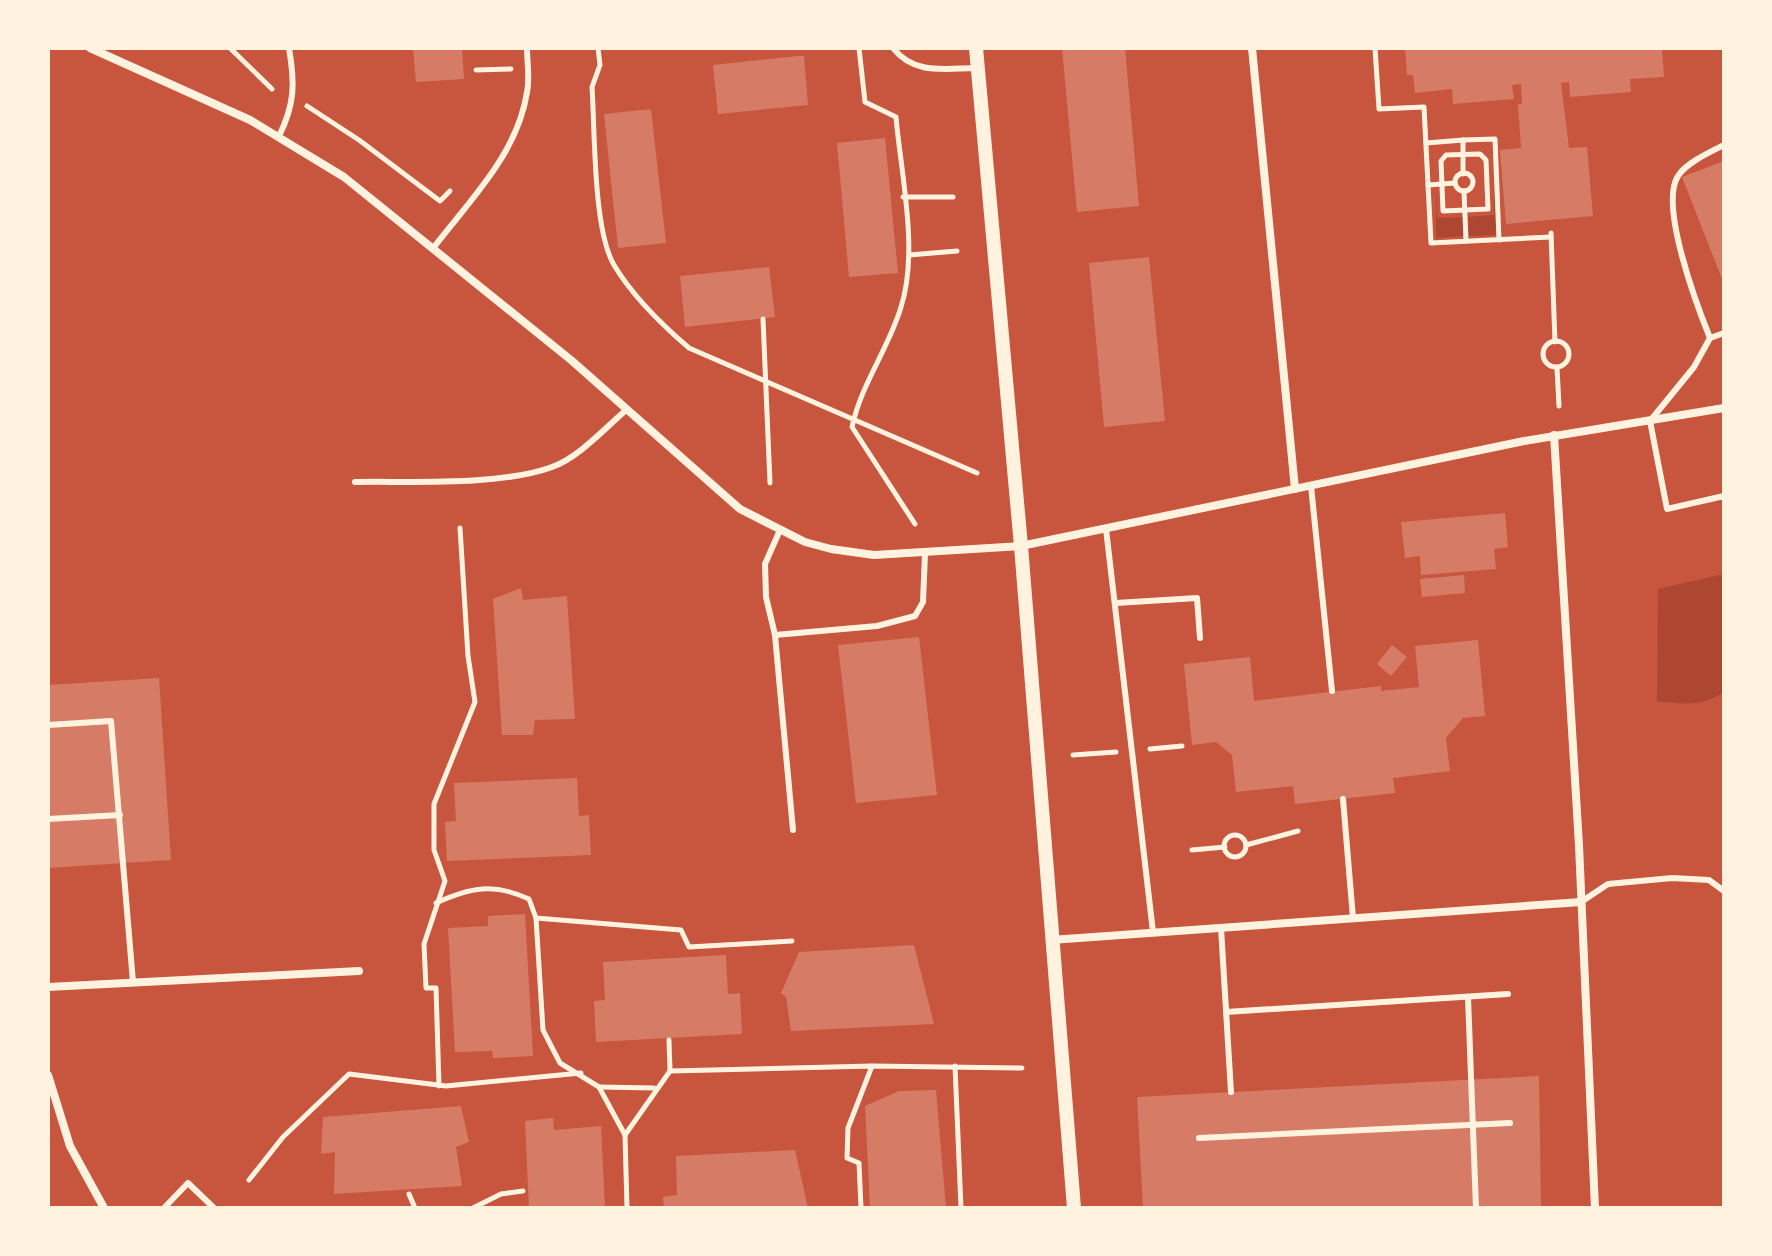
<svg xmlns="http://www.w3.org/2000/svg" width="1772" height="1256" viewBox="0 0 1772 1256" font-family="Karla,sans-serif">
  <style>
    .green { fill: #ae4732 }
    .building { fill: #d67c66 }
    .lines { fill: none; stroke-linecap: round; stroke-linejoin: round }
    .path { stroke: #fff3e0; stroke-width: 5 }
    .service { stroke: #fff3e0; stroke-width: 6 }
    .minor { stroke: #fff3e0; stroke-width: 8 }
    .tertiary { stroke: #fff3e0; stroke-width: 14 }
  </style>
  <rect width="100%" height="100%" fill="#c8553d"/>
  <!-- green -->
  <g class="green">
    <polygon points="1494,183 1497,235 1469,236 1468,217 1494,215"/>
    <polygon points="1436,186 1437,218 1463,217 1464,236 1436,238"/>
    <path d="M1724 574V692C1702 707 1682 704 1657 701L1658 589Z"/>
  </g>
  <!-- building -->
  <g class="building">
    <polygon points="413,48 462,48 464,79 416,82"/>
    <polygon points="1062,48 1125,48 1139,206 1077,212"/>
    <polygon points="1405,48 1662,48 1664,77 1630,79 1631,92 1570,97 1569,82 1561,83 1569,148 1587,147 1593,216 1506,224 1500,150 1521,148 1518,104 1522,104 1521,84 1512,85 1514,99 1453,104 1452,89 1415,93 1413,75 1407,75"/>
    <polygon points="798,56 804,56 808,105 718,114 713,65"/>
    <polygon points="651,109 666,243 618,248 604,114"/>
    <polygon points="885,138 898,273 849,277 837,143"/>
    <polygon points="1724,161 1724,284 1682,177"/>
    <polygon points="1149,257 1165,421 1104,427 1089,263"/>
    <polygon points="769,267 775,317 685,327 680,276"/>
    <polygon points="1505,513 1508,547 1494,549 1496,569 1421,575 1420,556 1405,558 1401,522"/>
    <polygon points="1464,575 1465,593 1422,597 1420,579"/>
    <polygon points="521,588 523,600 567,596 575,719 535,720 533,735 502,735 493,599"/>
    <polygon points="919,637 937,795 856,803 838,645"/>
    <polygon points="1478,640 1485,716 1463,718 1446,738 1450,771 1393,778 1395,793 1295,804 1293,786 1236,792 1232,755 1216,742 1192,745 1184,664 1250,657 1254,701 1381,686 1381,691 1419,687 1415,646"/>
    <polygon points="1392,645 1407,657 1391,676 1377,664"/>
    <polygon points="159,678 171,860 48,868 48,685"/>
    <polygon points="577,778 579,816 589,815 591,855 447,861 445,822 456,821 454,783"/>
    <polygon points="525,914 533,1056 493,1058 492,1051 455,1052 448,928 488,926 488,916"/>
    <polygon points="914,945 934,1024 791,1031 786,997 781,993 799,952"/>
    <polygon points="726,955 728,994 740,993 742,1034 596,1042 594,1001 605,1000 603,962"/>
    <polygon points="1539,1076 1541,1208 1143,1208 1137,1097"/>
    <polygon points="936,1090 946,1208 870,1208 865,1106 899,1091"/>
    <polygon points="461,1106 469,1142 456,1147 462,1186 334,1194 335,1152 321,1154 323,1117"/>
    <polygon points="553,1118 554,1130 601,1126 605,1208 529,1208 525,1121"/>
    <polygon points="795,1150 808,1208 664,1208 663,1197 677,1195 676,1156"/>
  </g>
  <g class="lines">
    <!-- path -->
    <g class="path">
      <polyline points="230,48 272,89"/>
      <path d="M598 48 600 65 592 87C595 131 593 229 614 265 633 297 661 324 689 348L977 473"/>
      <path d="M859 48 865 102 896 117C901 175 919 251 901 307 889 348 861 384 852 427L915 524"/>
      <polyline points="1375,48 1379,109 1424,107 1431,243 1551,237"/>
      <polyline points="476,70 511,69"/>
      <polyline points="307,106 359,140 440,201 450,191"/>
      <polyline points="1463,140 1495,139 1499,240"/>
      <polyline points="1426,143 1463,140 1463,174"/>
      <polygon points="1480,154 1486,160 1488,209 1443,211 1441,161 1446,155"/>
      <circle cx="1464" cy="182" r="9"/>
      <polyline points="1428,185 1455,183"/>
      <polyline points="1464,191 1466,241"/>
      <polyline points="903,197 953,197"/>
      <polyline points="1551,233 1555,342"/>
      <polyline points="909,255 957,251"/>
      <polyline points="763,319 770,483"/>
      <circle cx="1556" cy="354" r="13"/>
      <polyline points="1557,368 1559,406"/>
      <polyline points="1150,749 1182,746"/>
      <polyline points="1073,755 1116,752"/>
      <circle cx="1235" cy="846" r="11"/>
      <polyline points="1246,845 1298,831"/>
      <polyline points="1192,850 1225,847"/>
      <path d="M436 903C471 887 494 883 529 899L536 918 543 1030 560 1063 599 1087 625 1135"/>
      <polyline points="536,918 681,930 689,947 792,941"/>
      <polyline points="955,1066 961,1208"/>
      <polyline points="670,1071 872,1066 1022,1068"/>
      <polyline points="439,1086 436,988 426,988 424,944 445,881 434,850 434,804 475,702 468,656 460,528"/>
      <polyline points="599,1087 654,1088"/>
      <polyline points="249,1180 283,1137 349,1074 446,1086 581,1073"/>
      <polyline points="409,1194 415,1208"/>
      <polyline points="473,1208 501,1194 523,1191"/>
      <polyline points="627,1208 625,1135 670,1071 669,1040"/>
      <polyline points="861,1208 859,1163 847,1158 848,1128 872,1066"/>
    </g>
    <!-- service -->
    <g class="service">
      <path d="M893 48C915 76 946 68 978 68"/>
      <path d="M279 136C295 104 295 83 289 48"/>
      <path d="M1724 145C1710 152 1686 163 1678 176 1659 205 1697 306 1710 338L1694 367 1650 421 1667 509 1724 496"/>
      <path d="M434 247C470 200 518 153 527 92 530 78 527 62 527 48"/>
      <polyline points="1710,338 1724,333"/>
      <path d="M355 482C410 481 501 486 552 467 579 457 603 430 625 411"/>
      <polyline points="1311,486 1332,691"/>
      <polyline points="1106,529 1153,932"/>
      <polyline points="780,530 765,564 766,597 775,635 793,830"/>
      <polyline points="1116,603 1197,598 1200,638"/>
      <polyline points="775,635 877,626 915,616 923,602 925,554"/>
      <polyline points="48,725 111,721 133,982"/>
      <polyline points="1343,799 1353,918"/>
      <polyline points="48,819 120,815"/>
      <polyline points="1581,902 1608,884 1672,878 1709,880 1724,891"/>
      <polyline points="1221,928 1231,1092"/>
      <polyline points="1468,997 1476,1208"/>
      <polyline points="1226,1012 1508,994"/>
      <polyline points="1199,1138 1510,1123"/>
      <polyline points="164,1208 188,1183 214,1208"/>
    </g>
    <!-- minor -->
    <g class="minor">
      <polyline points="90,48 250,120 344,177 571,360 740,509 805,542 831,549 874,555 1021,546 1524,441 1724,408"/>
      <polyline points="1252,48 1295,489"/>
      <polyline points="1554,435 1579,845 1595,1208"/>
      <polyline points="1051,940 1581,902"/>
      <polyline points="48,987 359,971"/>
      <polyline points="48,1075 70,1146 104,1208"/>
    </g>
    <!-- tertiary -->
    <polyline class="tertiary" points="976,48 1021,546 1074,1208"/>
  </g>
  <!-- border -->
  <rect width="1772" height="1256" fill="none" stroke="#fff3e0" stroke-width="100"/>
</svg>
